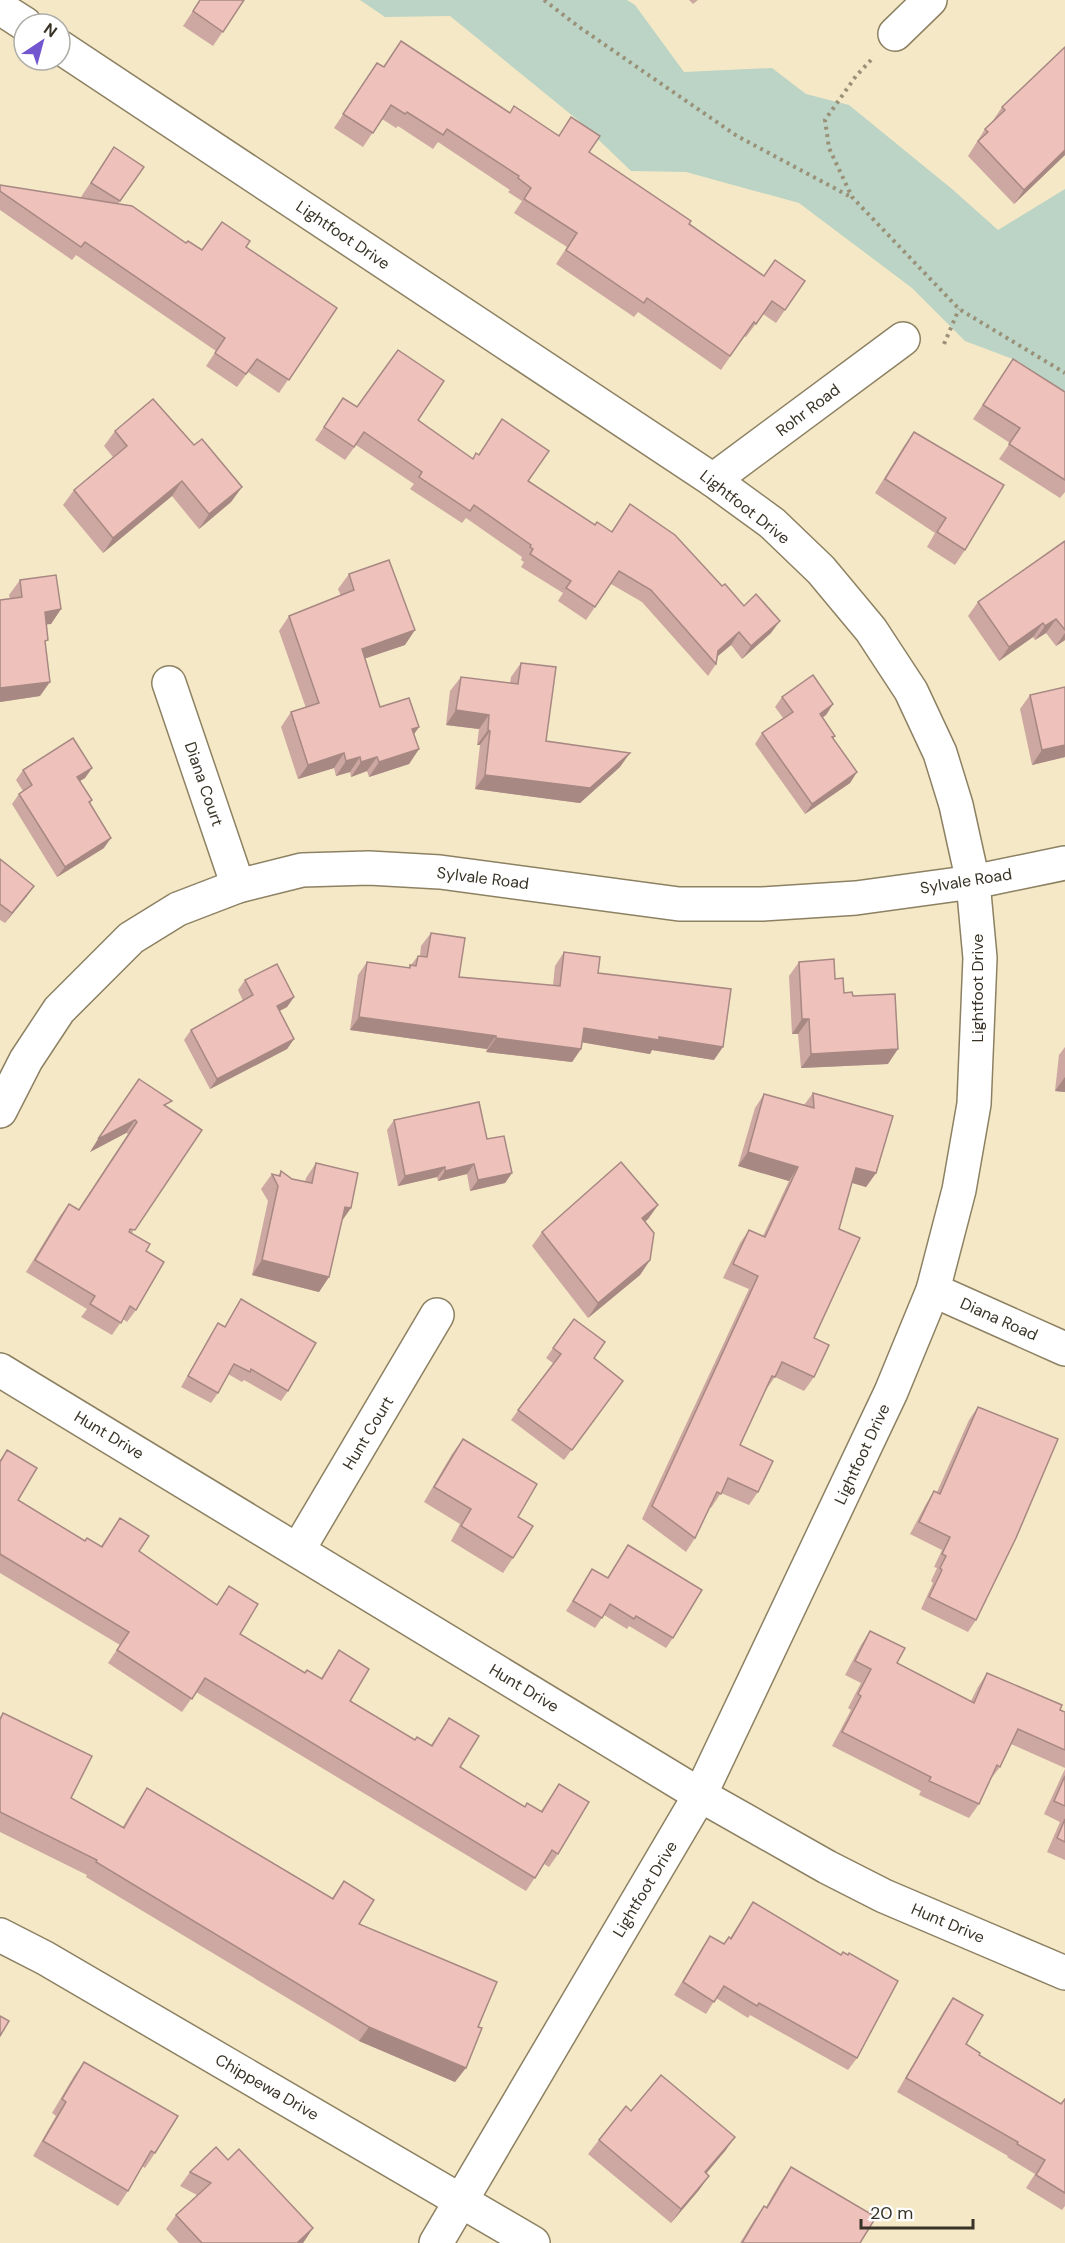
<svg xmlns="http://www.w3.org/2000/svg" width="1065" height="2243" viewBox="0 0 1065 2243" font-family="'DM Sans',sans-serif">
  <style>
    .green { fill: #bbd4c5 }
    .lines { fill: none; stroke-linecap: round; stroke-linejoin: round }
    .minor-casing { stroke: #8d8163; stroke-width: 36 }
    .path { stroke: #9a9179; stroke-width: 4; stroke-dasharray: 3 4.5; stroke-linecap: butt }
    .minor { stroke: #fff; stroke-width: 33 }
    .wall { fill: #cda7a1 }
    .shaded-wall { fill: #a78883 }
    .building { fill: #eec2bb; stroke: #a78883; stroke-width: 1.5 }
    .labels { text-anchor: middle; dominant-baseline: central; stroke-width: 4.5; stroke-linejoin: round; paint-order: stroke }
    .street-label { font-size: 16px; fill: #383326; stroke: #fff }
  </style>
  <rect width="100%" height="100%" fill="#f5e8c6"/>
  <!-- green -->
  <polygon class="green" points="360,0 627,0 635,5 684,72 772,68 806,94 849,105 952,189 998,230 1065,189 1065,394 1018,361 965,341 912,288 799,203 686,172 631,171 579,121 450,16 385,17"/>
  <g class="lines">
    <!-- minor casing -->
    <g class="minor-casing">
      <g id="minor">
        <polyline points="0,8 25,24"/>
        <polyline points="895,34 930,0"/>
        <polyline points="60,47 713,480 772,523 821,570 871,630 911,691 940,753 956,805 973,882 980,958 974,1104 959,1190 933,1290 891,1392 700,1795 436,2243"/>
        <polyline points="713,480 903,339"/>
        <polyline points="169,683 238,886"/>
        <polyline points="0,1111 26,1060 59,1010 131,938 178,909 238,886 302,870 369,868 440,872 679,904 762,904 856,898 973,882 1065,863"/>
        <polyline points="933,1290 1065,1349"/>
        <polyline points="0,1370 700,1795 827,1867 884,1896 1065,1973"/>
        <polyline points="298,1550 437,1315"/>
        <polyline points="0,1935 45,1958 533,2243"/>
      </g>
    </g>
    <!-- path -->
    <g class="path">
      <polyline points="544,0 579,27 737,136 851,197"/>
      <polyline points="871,60 856,76 825,120 829,148 852,197 959,309 1065,373"/>
      <polyline points="944,344 959,309"/>
    </g>
    <!-- minor -->
    <use href="#minor" class="minor"/>
  </g>
  <!-- wall -->
  <g class="wall">
    <polygon points="200,0 244,0 213,46 183,26"/>
    <polygon points="689,0 698,0 693,4"/>
    <polygon points="401,41 510,113 559,135 589,152 764,276 805,281 776,323 763,314 746,337 744,336 721,370 638,312 634,317 556,264 567,247 514,213 522,201 508,192 510,190 438,142 433,149 398,126 396,128 382,119 363,147 334,128 377,63 383,67"/>
    <polygon points="1065,47 1065,155 1014,204 968,156 985,129 992,122 1002,107"/>
    <polygon points="104,162 144,167 118,204 186,243 202,250 246,247 337,308 279,393 248,372 237,387 206,366 216,351 76,255 72,260 0,210 0,185 82,198 81,197"/>
    <polygon points="1013,359 1065,392 1065,492 1060,498 999,459 1010,443 973,419"/>
    <polygon points="343,398 357,407 418,420 472,459 528,481 595,525 611,532 722,586 744,606 771,633 742,659 731,645 718,656 716,664 708,676 642,602 611,584 586,620 558,601 563,593 521,567 524,562 521,560 522,557 466,518 462,523 410,489 414,484 356,445 345,460 315,440"/>
    <polygon points="115,431 194,445 242,487 231,502 199,529 172,496 103,553 63,505 74,490 113,457 104,446"/>
    <polygon points="914,432 965,550 955,565 927,547 935,533 875,493 904,446"/>
    <polygon points="1065,541 1065,640 1056,646 1046,633 1035,640 1033,637 999,661 968,616 978,602"/>
    <polygon points="349,574 405,645 365,658 380,707 419,727 414,734 419,749 409,764 369,777 367,771 351,777 350,772 336,776 334,768 298,779 281,727 291,712 306,708 279,631 289,616 341,596 338,589"/>
    <polygon points="20,580 61,609 51,624 46,624 40,696 0,702 0,600 10,599 9,595"/>
    <polygon points="521,663 546,741 620,767 580,803 475,789 480,745 477,745 479,729 446,725 450,691 461,677 510,683 511,677"/>
    <polygon points="1030,695 1065,757 1032,765 1020,709"/>
    <polygon points="782,697 833,704 826,715 823,717 835,736 833,739 857,772 850,783 805,814 755,744 762,733 783,718 775,707"/>
    <polygon points="92,768 85,778 80,781 92,800 90,804 104,848 57,877 12,804 19,794 23,791 16,780 23,770"/>
    <polygon points="0,859 27,896 5,923 0,920"/>
    <polygon points="431,933 459,977 553,985 555,966 564,952 598,973 714,1060 652,1050 650,1054 582,1042 581,1049 572,1062 486,1052 487,1049 350,1030 358,975 367,962 408,968 410,965 411,965 418,956 420,956 421,946"/>
    <polygon points="799,962 844,993 853,996 888,1064 801,1068 798,1034 792,1034 789,976"/>
    <polygon points="245,980 294,997 287,1007 279,1011 294,1039 287,1049 210,1089 184,1040 191,1030 243,1001 238,990"/>
    <polygon points="1065,1047 1065,1092 1055,1091 1059,1055"/>
    <polygon points="139,1079 167,1107 132,1234 146,1251 136,1310 127,1322 123,1319 112,1335 81,1317 87,1309 26,1272 60,1216 69,1204 78,1210 128,1134 126,1133 90,1152"/>
    <polygon points="813,1093 876,1173 866,1187 852,1183 839,1229 814,1338 814,1377 804,1391 775,1377 765,1391 740,1445 758,1492 749,1505 721,1493 711,1508 710,1507 695,1538 686,1552 642,1519 749,1289 723,1278 740,1243 749,1230 763,1236 789,1181 738,1166 755,1108 764,1094 804,1105"/>
    <polygon points="394,1120 487,1139 512,1173 505,1183 470,1191 467,1174 438,1181 437,1177 398,1186 387,1130"/>
    <polygon points="316,1163 351,1208 342,1221 329,1277 319,1292 252,1275 268,1201 261,1189 272,1174 278,1176 281,1171 292,1179 305,1182 306,1178"/>
    <polygon points="658,1205 648,1219 645,1222 650,1260 640,1275 588,1318 532,1246 542,1232"/>
    <polygon points="241,1299 288,1391 281,1401 244,1380 242,1382 228,1374 218,1393 211,1403 181,1387 211,1334 218,1323 224,1327"/>
    <polygon points="574,1319 594,1358 616,1391 564,1460 511,1420 553,1363 546,1358"/>
    <polygon points="978,1407 976,1620 968,1632 921,1609 933,1583 931,1581 937,1568 934,1567 942,1550 910,1534 926,1504 934,1491 937,1492 969,1420"/>
    <polygon points="463,1439 518,1517 513,1558 503,1573 451,1541 460,1524 424,1502 452,1454"/>
    <polygon points="7,1450 18,1500 85,1541 101,1546 120,1518 139,1551 217,1604 229,1586 240,1634 305,1673 321,1678 339,1650 350,1701 415,1740 431,1745 449,1718 460,1767 525,1807 541,1811 559,1784 558,1854 549,1867 544,1864 526,1891 196,1692 182,1712 108,1663 120,1645 0,1573 0,1460"/>
    <polygon points="628,1545 673,1638 666,1648 629,1626 627,1629 604,1615 595,1628 566,1611 592,1569 607,1578"/>
    <polygon points="870,1631 897,1663 971,1701 978,1687 987,1673 1065,1712 1065,1768 1011,1744 1000,1767 990,1780 979,1804 969,1818 919,1795 921,1791 832,1746 851,1710 848,1708 861,1683 845,1675 861,1645"/>
    <polygon points="3,1713 71,1798 122,1828 137,1803 147,1788 332,1898 344,1881 359,1924 478,2027 455,2082 359,2041 86,1877 87,1875 0,1832 0,1717"/>
    <polygon points="1065,1769 1065,1860 1047,1852 1060,1822 1044,1814"/>
    <polygon points="753,1902 857,2058 848,2070 750,2015 748,2018 716,1998 706,2014 674,1995 702,1948 710,1936 724,1944 730,1938"/>
    <polygon points="953,1998 966,2044 979,2055 1061,2104 1065,2098 1065,2206 1062,2210 1026,2188 1035,2174 1007,2157 1008,2156 897,2092 944,2011"/>
    <polygon points="84,2062 155,2153 145,2168 142,2166 128,2191 118,2206 33,2156 56,2116 52,2113 74,2076"/>
    <polygon points="631,2111 735,2137 725,2151 706,2173 709,2176 699,2190 671,2223 588,2154 599,2140"/>
    <polygon points="228,2160 313,2228 303,2243 179,2243 166,2229 176,2215 197,2195 180,2186 190,2172"/>
    <polygon points="791,2167 860,2243 740,2243 754,2220 764,2206 766,2207 781,2181"/>
  </g>
  <!-- shaded-wall -->
  <g class="shaded-wall">
    <polygon points="1065,150 1065,155 1014,204 1024,190"/>
    <polygon points="182,481 172,496 103,553 113,538"/>
    <polygon points="242,487 231,502 199,529 209,514"/>
    <polygon points="61,609 51,624 35,626 45,612"/>
    <polygon points="1056,619 1046,633 1035,640 1045,626"/>
    <polygon points="780,621 771,633 742,659 751,646"/>
    <polygon points="1043,623 1033,637 999,661 1009,647"/>
    <polygon points="415,630 405,645 352,663 362,649"/>
    <polygon points="739,632 731,645 713,660 718,651"/>
    <polygon points="1065,633 1065,640 1056,646"/>
    <polygon points="50,682 40,696 0,702 0,688"/>
    <polygon points="833,704 826,715 813,724 820,714"/>
    <polygon points="456,710 489,715 479,729 446,725"/>
    <polygon points="419,727 409,741 412,729"/>
    <polygon points="488,730 490,731 480,745 477,745"/>
    <polygon points="1065,745 1065,757 1032,765 1042,750"/>
    <polygon points="419,749 409,764 369,777 379,762"/>
    <polygon points="344,753 334,768 298,779 308,765"/>
    <polygon points="630,753 620,767 580,803 475,789 485,775"/>
    <polygon points="360,757 350,772 336,776 346,761"/>
    <polygon points="377,757 367,771 351,777 361,762"/>
    <polygon points="92,768 85,778 70,787 77,777"/>
    <polygon points="857,772 850,783 805,814 812,804"/>
    <polygon points="111,838 104,848 57,877 65,867"/>
    <polygon points="34,886 27,896 5,923 12,913"/>
    <polygon points="294,997 287,1007 270,1016 277,1006"/>
    <polygon points="359,1017 496,1036 487,1049 350,1030"/>
    <polygon points="802,1019 809,1019 798,1034 792,1034"/>
    <polygon points="584,1028 659,1037 723,1047 714,1060 652,1050 650,1054 574,1041"/>
    <polygon points="496,1038 581,1049 572,1062 486,1052"/>
    <polygon points="294,1039 287,1049 210,1089 217,1079"/>
    <polygon points="898,1049 888,1064 801,1068 811,1054"/>
    <polygon points="1065,1077 1065,1092 1055,1091"/>
    <polygon points="135,1120 126,1133 90,1152 98,1139"/>
    <polygon points="748,1152 798,1167 789,1181 738,1166"/>
    <polygon points="474,1164 467,1174 438,1181 445,1171"/>
    <polygon points="445,1167 437,1177 398,1186 405,1176"/>
    <polygon points="856,1168 876,1173 866,1187 846,1181"/>
    <polygon points="512,1173 505,1183 470,1191 478,1180"/>
    <polygon points="658,1205 648,1219 632,1232 642,1218"/>
    <polygon points="345,1207 351,1208 340,1223"/>
    <polygon points="262,1260 329,1277 319,1292 252,1275"/>
    <polygon points="650,1260 640,1275 588,1318 598,1303"/>
    <polygon points="369,2027 466,2068 455,2082 359,2041"/>
    <polygon points="735,2137 725,2151 695,2187 705,2172"/>
    <polygon points="709,2176 699,2190 671,2223 681,2209"/>
    <polygon points="313,2228 303,2243 297,2243"/>
  </g>
  <!-- building -->
  <g class="building">
    <polygon points="200,0 244,0 223,32 193,11"/>
    <polygon points="401,41 510,113 514,106 559,136 571,117 600,136 589,152 691,221 689,224 764,276 775,260 805,281 785,310 772,301 756,324 754,322 730,356 647,298 644,303 566,250 577,233 524,199 531,188 518,178 519,176 447,129 443,135 407,112 405,114 391,105 373,133 343,114 377,63 384,67"/>
    <polygon points="1065,47 1065,150 1024,190 978,141 988,132 985,129 1005,110 1002,107"/>
    <polygon points="114,147 144,167 120,201 91,183"/>
    <polygon points="0,185 132,206 186,243 188,241 202,250 222,222 250,241 246,247 337,308 289,380 257,359 246,374 215,353 225,338 85,242 81,247 0,191"/>
    <polygon points="398,350 444,381 418,420 473,459 476,453 479,455 502,419 549,451 528,481 595,525 597,522 612,532 630,504 675,535 722,586 725,584 744,606 756,594 780,621 751,646 739,632 718,651 716,664 651,590 619,571 595,607 566,588 571,581 530,554 533,549 530,547 531,545 474,505 470,511 419,477 422,472 364,432 354,447 324,427 343,398 357,407"/>
    <polygon points="1013,359 1065,392 1065,480 1009,444 1020,428 983,405"/>
    <polygon points="153,399 194,445 202,439 242,487 209,514 182,481 113,538 74,490 127,446 115,431"/>
    <polygon points="914,432 1004,485 965,550 937,532 946,518 885,479"/>
    <polygon points="1065,541 1065,630 1056,619 1045,626 1043,623 1009,647 978,602"/>
    <polygon points="389,560 415,630 362,649 380,707 409,698 419,727 412,729 419,749 379,762 377,757 361,762 360,757 346,761 344,753 308,765 291,712 319,703 289,616 354,590 349,574"/>
    <polygon points="56,575 61,609 45,612 48,640 45,641 50,682 0,688 0,600 22,597 20,580"/>
    <polygon points="521,663 556,667 546,741 630,753 590,788 485,775 490,731 488,730 489,715 456,710 461,677 518,684"/>
    <polygon points="813,675 833,704 820,714 835,736 832,737 857,772 812,804 762,733 793,712 782,697"/>
    <polygon points="1065,687 1065,745 1042,750 1030,695"/>
    <polygon points="73,738 92,768 77,777 92,800 89,802 111,838 65,867 19,794 32,785 23,770"/>
    <polygon points="0,859 34,886 12,913 0,904"/>
    <polygon points="431,933 465,938 459,977 560,986 564,952 600,957 598,973 731,989 723,1047 659,1037 659,1040 584,1028 581,1049 496,1038 496,1036 359,1017 367,962 410,968 410,965 416,966 418,956 427,957"/>
    <polygon points="834,959 835,979 843,978 844,993 852,992 853,996 895,994 898,1049 811,1054 809,1019 802,1019 799,962"/>
    <polygon points="277,964 294,997 277,1006 294,1039 217,1079 191,1030 253,995 245,980"/>
    <polygon points="139,1079 172,1101 164,1105 202,1130 135,1230 130,1229 129,1232 150,1244 146,1251 164,1262 136,1310 130,1306 121,1323 90,1304 95,1296 35,1260 69,1204 79,1210 137,1122 135,1120 98,1139"/>
    <polygon points="813,1093 893,1116 876,1173 856,1168 839,1229 860,1238 814,1338 829,1345 814,1377 782,1362 775,1377 772,1376 740,1445 773,1461 758,1492 728,1478 721,1494 717,1492 695,1538 652,1506 758,1276 733,1264 749,1230 765,1237 798,1167 748,1152 764,1094 814,1108"/>
    <polygon points="479,1102 487,1139 504,1136 512,1173 478,1180 474,1164 445,1171 445,1167 405,1176 394,1120"/>
    <polygon points="621,1162 658,1205 642,1218 654,1233 650,1260 598,1303 542,1232"/>
    <polygon points="316,1163 358,1173 351,1208 345,1207 329,1277 262,1260 278,1186 272,1174 280,1176 281,1171 292,1179 312,1183"/>
    <polygon points="241,1299 316,1343 288,1391 251,1369 250,1372 234,1364 218,1393 188,1376 218,1323 225,1327"/>
    <polygon points="574,1319 605,1342 594,1358 623,1381 572,1450 518,1410 561,1354 553,1348"/>
    <polygon points="978,1407 1058,1439 1016,1538 976,1620 929,1597 942,1570 940,1568 946,1556 942,1554 950,1537 919,1522 934,1491 940,1494"/>
    <polygon points="463,1439 537,1484 518,1517 533,1526 513,1558 461,1526 471,1509 434,1487"/>
    <polygon points="7,1450 37,1468 18,1500 85,1541 87,1538 102,1547 120,1518 149,1536 139,1551 217,1605 229,1586 258,1604 240,1634 305,1673 307,1670 322,1679 339,1650 369,1669 350,1701 415,1740 417,1737 432,1746 449,1718 479,1736 460,1767 525,1807 527,1803 542,1812 559,1784 589,1802 558,1854 552,1850 535,1878 205,1678 192,1699 117,1650 129,1632 0,1554 0,1462"/>
    <polygon points="628,1545 702,1590 673,1638 636,1616 634,1619 610,1604 602,1618 573,1601 592,1569 608,1578"/>
    <polygon points="870,1631 905,1648 897,1663 974,1703 987,1673 1062,1705 1060,1710 1065,1712 1065,1750 1018,1729 1000,1767 997,1765 979,1804 929,1781 931,1777 842,1732 861,1696 858,1694 871,1669 855,1661"/>
    <polygon points="3,1713 92,1756 71,1798 124,1828 147,1788 333,1899 344,1881 374,1900 359,1924 497,1982 478,2027 482,2028 466,2068 369,2027 96,1862 97,1860 0,1812 0,1720"/>
    <polygon points="1065,1776 1065,1806 1054,1801"/>
    <polygon points="1065,1819 1065,1842 1057,1838"/>
    <polygon points="753,1902 841,1955 843,1952 848,1955 849,1953 898,1981 857,2058 759,2003 757,2006 724,1986 714,2002 683,1982 710,1936 724,1944 729,1937 731,1939"/>
    <polygon points="953,1998 983,2015 966,2044 980,2053 979,2055 1061,2104 1065,2099 1065,2193 1036,2175 1045,2160 1017,2144 1018,2142 906,2078"/>
    <polygon points="0,2016 9,2021 0,2036"/>
    <polygon points="84,2062 178,2116 155,2153 151,2151 128,2191 43,2141 66,2102 62,2099"/>
    <polygon points="661,2075 735,2137 705,2172 709,2176 681,2209 599,2140 626,2106 631,2111"/>
    <polygon points="216,2147 228,2160 239,2149 313,2228 297,2243 202,2243 176,2215 211,2183 190,2172"/>
    <polygon points="791,2167 876,2217 860,2243 742,2243 764,2206 767,2208"/>
  </g>
  <g class="labels">
    <!-- street labels -->
    <g class="street-label">
      <text transform="translate(343 235) rotate(34)">Lightfoot Drive</text>
      <text transform="translate(808 410) rotate(-37)">Rohr Road</text>
      <text transform="translate(745 507) rotate(38)">Lightfoot Drive</text>
      <text transform="translate(204 784) rotate(71)">Diana Court</text>
      <text transform="translate(483 878) rotate(7)">Sylvale Road</text>
      <text transform="translate(966 881) rotate(-9)">Sylvale Road</text>
      <text transform="translate(977 988) rotate(-90)">Lightfoot Drive</text>
      <text transform="translate(999 1319) rotate(24)">Diana Road</text>
      <text transform="translate(368 1433) rotate(-59)">Hunt Court</text>
      <text transform="translate(109 1435) rotate(31)">Hunt Drive</text>
      <text transform="translate(862 1454) rotate(-65)">Lightfoot Drive</text>
      <text transform="translate(524 1688) rotate(31)">Hunt Drive</text>
      <text transform="translate(645 1889) rotate(-59)">Lightfoot Drive</text>
      <text transform="translate(948 1923) rotate(23)">Hunt Drive</text>
      <text transform="translate(267 2087) rotate(30)">Chippewa Drive</text>
    </g>
  </g>
  <!-- north arrow -->
  <g transform="translate(42 42) rotate(36)"><circle r="28" fill="#ffffff" stroke="#afada8" stroke-width="1.5"/>
  <path d="M0-4.5L10 22L0 15L-10 22Z" fill="#7255cf"/>
  <text y="-9" font-size="16" font-weight="bold" text-anchor="middle" fill="#383326">N</text>
  </g>
  <!-- scale -->
  <path d="M861 2219v9h112v-9" fill="none" stroke="#383326" stroke-width="3"/>
  <text x="870" y="2219" font-size="18" fill="#383326" stroke="#ffffff" stroke-width="4.5" paint-order="stroke">20 m</text>
</svg>
